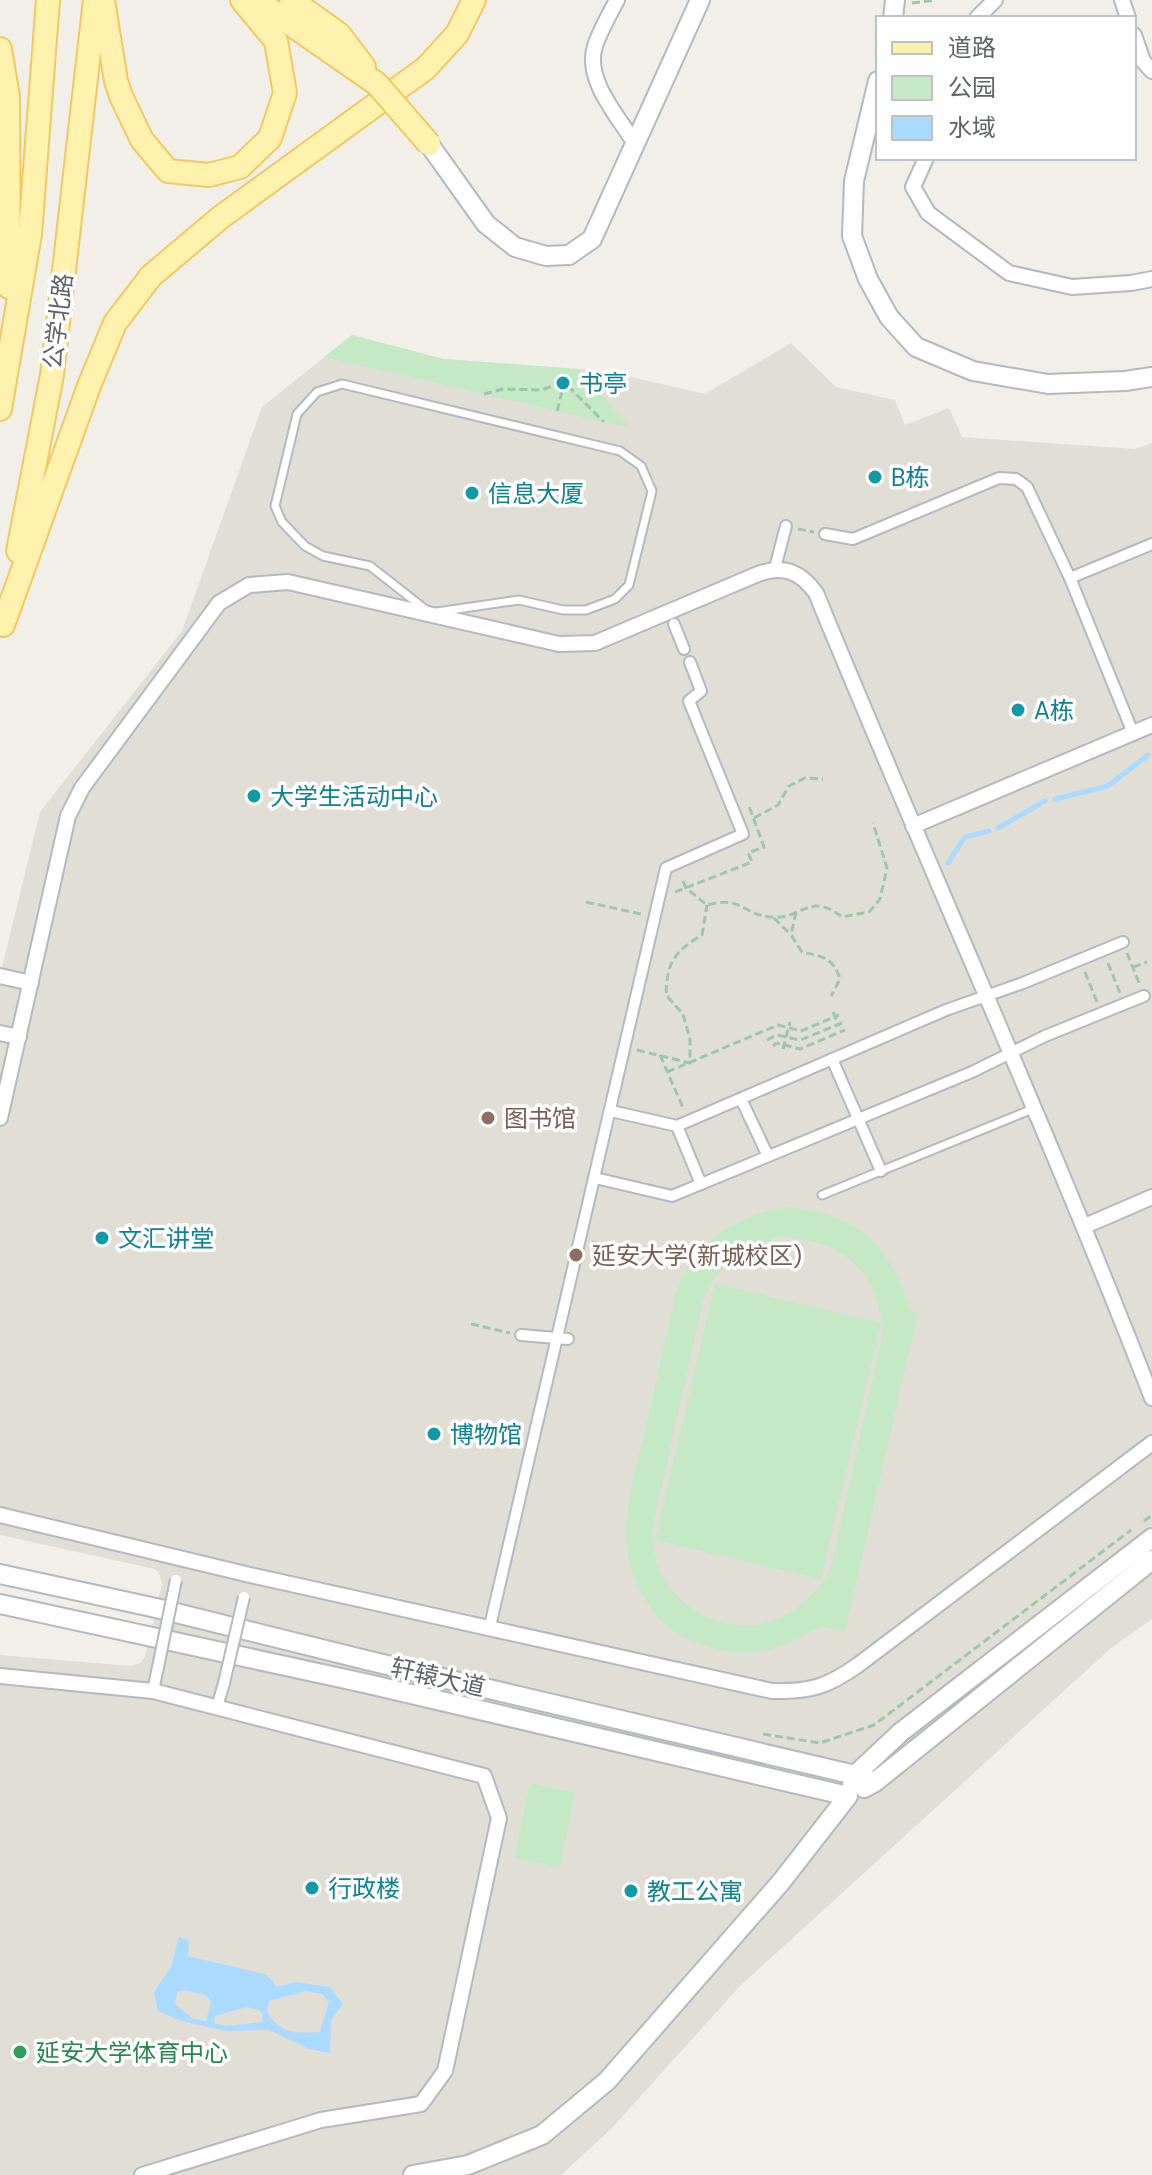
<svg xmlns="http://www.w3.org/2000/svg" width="1152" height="2175" viewBox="0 0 1152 2175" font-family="'DM Sans','Noto Sans SC',sans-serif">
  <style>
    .education { fill: #e1ded6 }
    .green { fill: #c5e8c5; fill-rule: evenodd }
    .water { fill: #aadaff; fill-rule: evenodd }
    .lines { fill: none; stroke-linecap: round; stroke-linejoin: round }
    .stream { stroke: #aadaff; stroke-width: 5 }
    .service-casing { stroke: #b5b8bc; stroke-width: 11 }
    .pedestrian-casing { stroke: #b5b8bc; stroke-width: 14 }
    .minor-casing { stroke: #b5b8bc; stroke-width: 18 }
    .tertiary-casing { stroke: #b5b8bc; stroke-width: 22 }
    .primary-casing { stroke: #f2c960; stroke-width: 26 }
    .path { stroke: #9cc7a9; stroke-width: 3; stroke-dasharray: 8 4; stroke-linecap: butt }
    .service { stroke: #fff; stroke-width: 7 }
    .pedestrian { stroke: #fff; stroke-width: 10 }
    .minor { stroke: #fff; stroke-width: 14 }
    .tertiary { stroke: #fff; stroke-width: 18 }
    .primary { stroke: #fff2af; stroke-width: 22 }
    .pedestrian-bridge-casing { stroke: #b5b8bc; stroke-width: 14; stroke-linecap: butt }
    .primary-bridge-casing { stroke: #f2c960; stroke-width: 26; stroke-linecap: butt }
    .pedestrian-bridge { stroke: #fff; stroke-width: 10 }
    .primary-bridge { stroke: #fff2af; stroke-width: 22 }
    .culture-dot { fill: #0f9aa8; stroke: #fff; stroke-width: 3 }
    .education-dot { fill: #8d6e63; stroke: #fff; stroke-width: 3 }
    .leisure-dot { fill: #2e9e5b; stroke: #fff; stroke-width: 3 }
    .labels { text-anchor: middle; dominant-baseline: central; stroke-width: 7; stroke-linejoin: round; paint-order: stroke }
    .street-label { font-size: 24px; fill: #5f6368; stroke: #fff }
    .culture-label { font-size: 24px; fill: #0d838f; stroke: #fff; text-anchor: start }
    .education-label { font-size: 24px; fill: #785e54; stroke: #fff; text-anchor: start }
    .leisure-label { font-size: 24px; fill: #27864d; stroke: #fff; text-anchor: start }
  </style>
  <rect width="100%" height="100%" fill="#f1efe8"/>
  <!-- education -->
  <polygon class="education" points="352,335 443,359 605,371 705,394 791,343 836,387 895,400 905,425 949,408 962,437 1135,449 1152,443 1152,1619 1110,1649 740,1986 611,2129 561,2175 0,2175 0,1655 131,1666 140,1663 145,1657 162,1584 160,1576 155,1569 0,1535 0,975 40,812 182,631 262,407"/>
  <!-- green -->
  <g class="green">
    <polygon points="352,335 443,359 578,369 631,428 324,357"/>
    <path d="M788 1207C858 1215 891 1243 910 1311L918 1313 845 1632 821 1626C779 1652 742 1662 694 1642 672 1633 658 1619 645 1599 609 1544 634 1480 647 1422 657 1378 667 1334 676 1291 699 1238 732 1217 788 1207ZM780 1236C843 1242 878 1268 883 1333L830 1571C814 1596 794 1615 765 1623 726 1634 678 1609 661 1573 654 1558 652 1543 653 1526L704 1297C725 1258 739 1251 780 1236Z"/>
    <polygon points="715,1284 881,1323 821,1579 655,1540"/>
    <polygon points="530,1783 575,1793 560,1867 514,1858"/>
  </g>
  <!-- water -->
  <path class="water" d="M179 1937 189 1941 188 1956 267 1975 277 1987 296 1982 330 1987 343 2004 331 2020 330 2053 309 2049 269 2030 226 2031 181 2021 158 2011 154 1992 171 1967ZM184 1990 206 1995 211 2002 206 2021 193 2019 175 2004 177 1992ZM305 1991 322 1994 329 2002 320 2032C295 2033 281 2035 267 2011L269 2001ZM247 2007 259 2010 263 2014 262 2022 225 2026 214 2023 215 2016Z"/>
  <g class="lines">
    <!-- stream -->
    <g class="stream">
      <polyline points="1055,799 1108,786 1148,755"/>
      <polyline points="998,828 1045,801"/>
      <polyline points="948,863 965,837 989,831"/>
    </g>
    <!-- service casing -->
    <g class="service-casing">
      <g id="service">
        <polygon points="342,384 620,451 641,466 652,491 629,585 615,599 586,610 563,610 519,600 430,613 370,566 323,556 305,546 282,522 275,506 297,414 317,392"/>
        <polyline points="822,1195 1035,1108"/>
      </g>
    </g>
    <!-- pedestrian casing -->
    <g class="pedestrian-casing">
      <g id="pedestrian">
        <polyline points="825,534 853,539 999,478 1016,479 1027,487 1070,578 1133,733"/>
        <polyline points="775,568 786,526"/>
        <polyline points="1070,578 1152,544"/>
        <polyline points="674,624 684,649"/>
        <polyline points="832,1059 881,1171"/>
        <polyline points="741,1099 768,1156"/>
        <polyline points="611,1111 677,1126 946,1010 1023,983 1123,942"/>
        <polyline points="677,1126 701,1184"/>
        <polyline points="595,1178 672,1196 972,1072 1045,1036 1144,996"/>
        <polyline points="521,1335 568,1339"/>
        <polyline points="490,1626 666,868 743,834 689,701 701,691 690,662"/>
        <polyline points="153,1691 158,1667"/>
        <polyline points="217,1707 224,1683"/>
      </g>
    </g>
    <!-- minor casing -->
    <g class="minor-casing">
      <g id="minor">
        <path d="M617 0C609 15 600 31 595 46 584 80 619 117 635 144"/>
        <polyline points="1122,0 1128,18"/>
        <polyline points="977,18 995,0"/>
        <polyline points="1134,35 1143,61 1152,71"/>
        <polyline points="926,158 913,187 928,213 1009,273 1072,287 1131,283 1152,279"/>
        <polyline points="913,826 1152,725"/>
        <polyline points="0,976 31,983"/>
        <polyline points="0,1033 19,1037"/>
        <path d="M0 1118 68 816 82 788 219 603 249 585 288 582 559 644 595 643 758 574C783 565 800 571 816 593 926 862 1047 1127 1152 1398"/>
        <polyline points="1085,1226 1152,1197"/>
        <path d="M0 1515 250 1575 772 1691C810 1692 827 1687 858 1665L1152 1443"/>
        <polyline points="0,1676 153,1691 484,1776 499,1818 445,2071 421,2104 321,2120 142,2175"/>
      </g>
    </g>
    <!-- tertiary casing -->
    <g class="tertiary-casing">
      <g id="tertiary">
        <polyline points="893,18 895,0"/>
        <polyline points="878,81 854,181 852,236 868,279 889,317 916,347 973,371 1048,384 1125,381 1152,377"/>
        <polyline points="429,144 486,224 515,247 546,256 569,255 592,239 700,0"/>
        <polyline points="0,1574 156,1608 370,1661 855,1775 875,1782"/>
        <polyline points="0,1604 364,1683 848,1796 781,1882 607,2081 542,2135 468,2165 413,2175"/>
        <polyline points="852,1784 855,1775 901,1732 1152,1538"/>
        <polyline points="864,1788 875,1782 1152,1560"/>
      </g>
    </g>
    <!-- primary casing -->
    <g class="primary-casing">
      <g id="primary">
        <polyline points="103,0 116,81 121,96 142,140 168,171 209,175 240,167 270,138 285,93 276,41 242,0"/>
        <polyline points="256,0 377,84"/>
        <polyline points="291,0 339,34 364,67"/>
        <polyline points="0,49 8,97 9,287"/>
        <polyline points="0,409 30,234 48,0"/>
        <polyline points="18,551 52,375 95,0"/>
        <polyline points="3,625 89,386 115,323 151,276 221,217 426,68 457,34 474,0"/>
      </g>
    </g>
    <!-- path -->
    <g class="path">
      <polyline points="912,3 935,0"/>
      <polyline points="568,386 604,422"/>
      <polyline points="484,394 503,389 542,390 558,384"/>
      <polyline points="557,411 563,388"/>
      <polyline points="798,529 814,532"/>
      <polyline points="754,818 778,805 789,786 805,778 823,779"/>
      <path d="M683 881 686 888 707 905C742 895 742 915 772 917 802 920 809 891 842 917L869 912 880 899 887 868 873 823"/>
      <polyline points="675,892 752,862 748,853 764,847 749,806"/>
      <polyline points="586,902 641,914"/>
      <path d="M796 912 791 935 802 952C823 957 833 957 840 979L831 996"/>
      <polyline points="774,918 791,935"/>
      <polyline points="1127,953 1139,983"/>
      <polyline points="1108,963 1120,993"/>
      <polyline points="1133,967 1147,962"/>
      <polyline points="1085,972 1097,1002"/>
      <polyline points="833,1012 839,1026"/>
      <polyline points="767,1040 777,1035 800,1040 842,1023"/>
      <polyline points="773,1046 777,1043 800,1049 845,1030"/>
      <polyline points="783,1049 790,1022"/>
      <path d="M637 1050 690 1063V1039L683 1014 666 995C667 962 673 953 702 935L707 905"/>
      <polyline points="660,1055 684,1110"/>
      <polyline points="667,1072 778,1025 801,1031 839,1015"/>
      <polyline points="592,1242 604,1244"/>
      <polyline points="471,1324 510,1333"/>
      <polyline points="1144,1521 1152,1515"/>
      <polyline points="763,1734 820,1743 874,1725 1131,1530"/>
    </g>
    <!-- service -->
    <use href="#service" class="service"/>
    <!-- pedestrian -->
    <use href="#pedestrian" class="pedestrian"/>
    <!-- minor -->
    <use href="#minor" class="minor"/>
    <!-- tertiary -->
    <use href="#tertiary" class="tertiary"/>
    <!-- primary -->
    <use href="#primary" class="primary"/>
    <!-- pedestrian-bridge casing -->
    <g class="pedestrian-bridge-casing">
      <g id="pedestrian-bridge">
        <polyline points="158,1667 176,1580"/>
        <polyline points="224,1683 244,1597"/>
      </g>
    </g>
    <!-- primary-bridge casing -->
    <g class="primary-bridge-casing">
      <polyline id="primary-bridge" points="377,84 429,144"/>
    </g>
    <!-- pedestrian-bridge -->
    <use href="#pedestrian-bridge" class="pedestrian-bridge"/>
    <!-- primary-bridge -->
    <use href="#primary-bridge" class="primary-bridge"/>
  </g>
  <!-- markers -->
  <g class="culture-dot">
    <circle cx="563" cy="383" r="8"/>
    <circle cx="875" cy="477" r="8"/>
    <circle cx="472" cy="493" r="8"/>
    <circle cx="1018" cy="710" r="8"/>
    <circle cx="254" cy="796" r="8"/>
    <circle cx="102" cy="1238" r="8"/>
    <circle cx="434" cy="1434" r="8"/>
    <circle cx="312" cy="1888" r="8"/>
    <circle cx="631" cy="1891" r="8"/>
  </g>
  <g class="education-dot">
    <circle cx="488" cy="1118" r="8"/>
    <circle cx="576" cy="1255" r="8"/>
  </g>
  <circle class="leisure-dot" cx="20" cy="2052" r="8"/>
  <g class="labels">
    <!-- street labels -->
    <g class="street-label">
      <text transform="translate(58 321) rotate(-83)">公学北路</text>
      <text transform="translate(438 1677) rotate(13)">轩辕大道</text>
    </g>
    <!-- culture labels -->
    <g class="culture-label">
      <text x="579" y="383">书亭</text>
      <text x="891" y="477">B栋</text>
      <text x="488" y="493">信息大厦</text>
      <text x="1034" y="710">A栋</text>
      <text x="270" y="796">大学生活动中心</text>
      <text x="118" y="1238">文汇讲堂</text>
      <text x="450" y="1434">博物馆</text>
      <text x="328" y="1888">行政楼</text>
      <text x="647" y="1891">教工公寓</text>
    </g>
    <!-- education labels -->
    <g class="education-label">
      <text x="504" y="1118">图书馆</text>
      <text x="592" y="1255">延安大学(新城校区)</text>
    </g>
    <!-- leisure labels -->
    <g class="leisure-label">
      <text x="36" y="2052">延安大学体育中心</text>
    </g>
  </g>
  <!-- legend -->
  <rect x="876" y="16" width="260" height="144" fill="#ffffff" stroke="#bfc1c3" stroke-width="2"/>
  <rect x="892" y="42" width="40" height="12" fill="#fff2af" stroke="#bfc1c3" stroke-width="2"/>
  <text x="948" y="56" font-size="24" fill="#5f6368">道路</text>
  <rect x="892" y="76" width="40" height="24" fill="#c5e8c5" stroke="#bfc1c3" stroke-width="2"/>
  <text x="948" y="96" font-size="24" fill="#5f6368">公园</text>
  <rect x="892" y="116" width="40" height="24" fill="#aadaff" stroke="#bfc1c3" stroke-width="2"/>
  <text x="948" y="136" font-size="24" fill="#5f6368">水域</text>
</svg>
